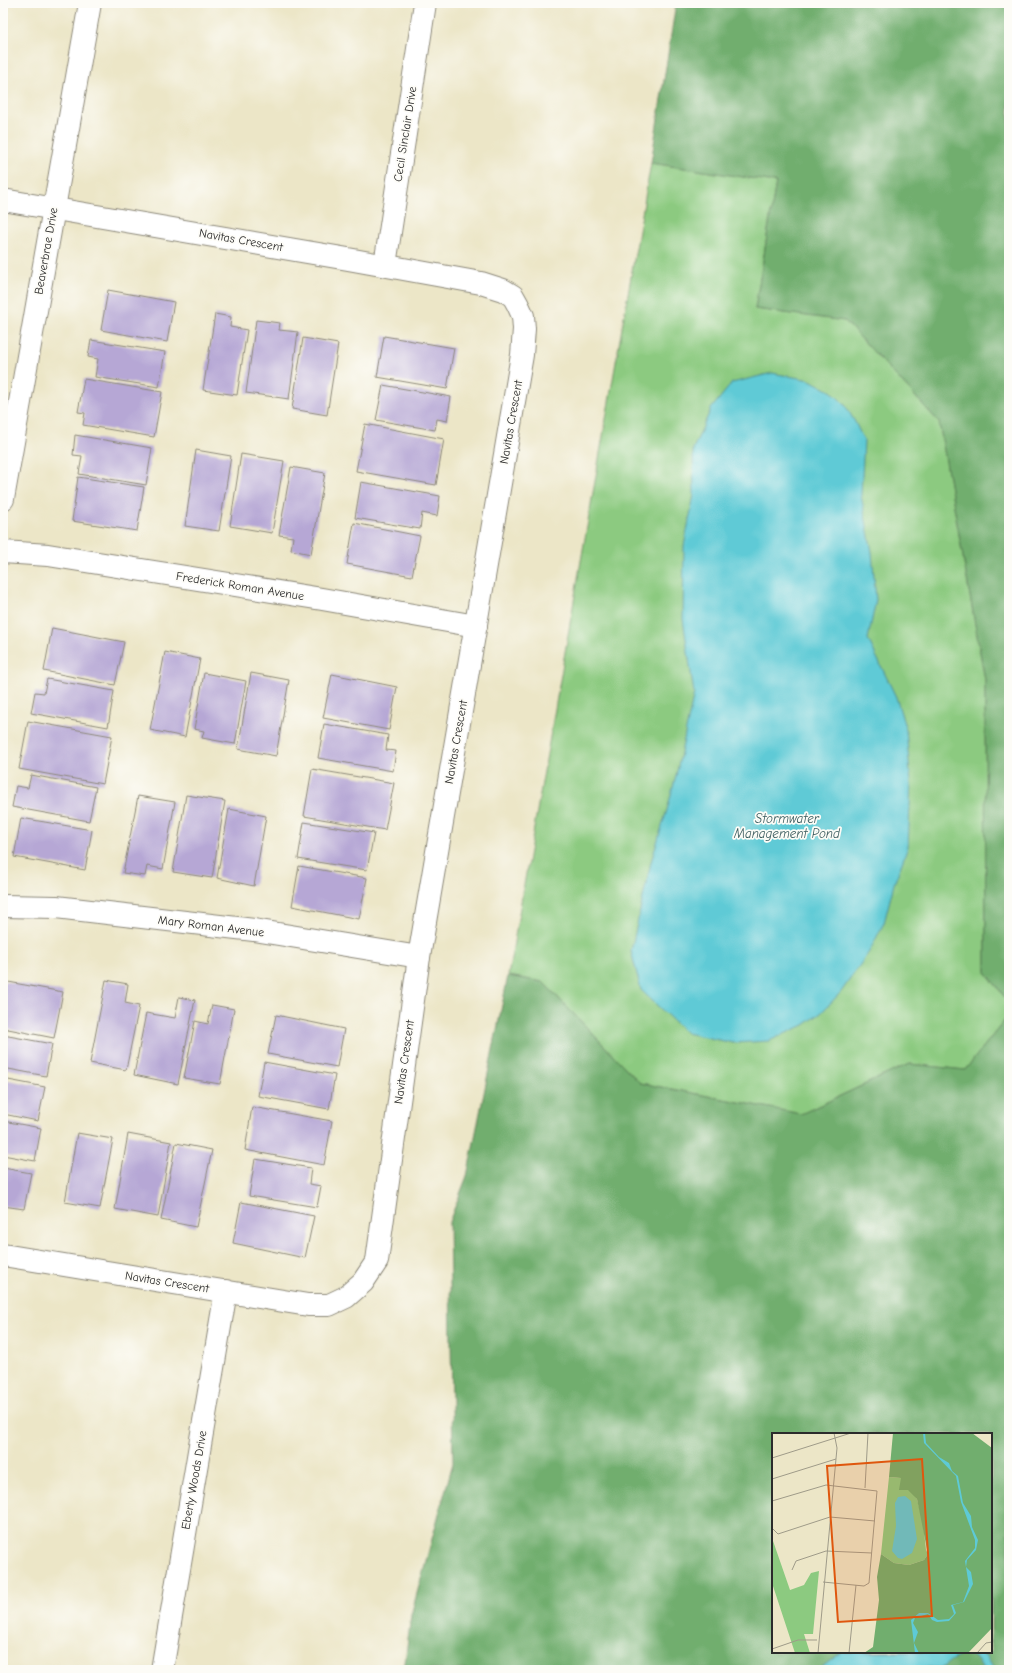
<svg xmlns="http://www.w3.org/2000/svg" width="1012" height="1673" viewBox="0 0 1012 1673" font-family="'Comic Neue',sans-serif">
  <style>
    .green { fill: #8cca80; stroke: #5c7a56 }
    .forest { fill: #71ae6e; stroke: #4e6c4c; fill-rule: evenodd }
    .water { fill: #5ecad6; stroke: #447a80 }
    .building { fill: #b6a7d5 }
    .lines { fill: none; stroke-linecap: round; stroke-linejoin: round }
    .street-casing { stroke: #8c8879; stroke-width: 24 }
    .secondary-casing { stroke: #8c8879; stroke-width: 24 }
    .street { stroke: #fff; stroke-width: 22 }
    .secondary { stroke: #fff; stroke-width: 22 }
    .labels { text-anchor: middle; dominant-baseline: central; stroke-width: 3.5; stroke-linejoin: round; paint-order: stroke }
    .street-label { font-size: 12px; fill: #2b2b2b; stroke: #fdfcf7 }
    .water-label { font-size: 13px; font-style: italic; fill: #3a5b5e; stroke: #fdfcf7 }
    .inset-road { fill: none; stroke: #9f9b89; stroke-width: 1 }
    .view { fill: #df570e; fill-opacity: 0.15; stroke: #df570e; stroke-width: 2 }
    .inset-edge { fill: none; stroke: #2b2b2b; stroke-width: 2 }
  </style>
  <rect width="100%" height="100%" fill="#fdfcf7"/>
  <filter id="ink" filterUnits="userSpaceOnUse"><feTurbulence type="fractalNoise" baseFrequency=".025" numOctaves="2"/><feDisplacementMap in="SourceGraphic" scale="8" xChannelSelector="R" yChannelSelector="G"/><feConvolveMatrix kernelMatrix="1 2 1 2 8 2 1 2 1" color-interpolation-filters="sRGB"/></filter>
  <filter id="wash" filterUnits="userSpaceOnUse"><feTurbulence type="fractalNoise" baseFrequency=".012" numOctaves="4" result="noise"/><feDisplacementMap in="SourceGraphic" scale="16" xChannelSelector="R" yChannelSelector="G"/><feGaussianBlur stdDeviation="0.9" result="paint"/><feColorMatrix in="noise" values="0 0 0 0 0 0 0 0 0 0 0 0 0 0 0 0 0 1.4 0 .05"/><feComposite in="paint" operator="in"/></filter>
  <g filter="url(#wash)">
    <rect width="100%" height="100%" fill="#ece6c7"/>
    <!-- green -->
    <polygon class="green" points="651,163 776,182 755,309 845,321 939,422 985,680 986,972 1009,1003 1009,1015 965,1070 909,1064 801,1114 640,1083 543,982 508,976"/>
    <!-- forest -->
    <g class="forest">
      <polygon points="676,3 1009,3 1009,1003 986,972 985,680 939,422 845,321 755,309 776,182 651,163"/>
      <path d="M508 976 543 982 640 1083 801 1114 909 1064 965 1070 1009 1015V1670H404L411 1615 453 1463 449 1222 467 1176ZM773 1434H991V1652H773Z"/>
    </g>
    <!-- water -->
    <g class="water">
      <polygon points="772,373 810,380 832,392 845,405 855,422 864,441 861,495 872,552 876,600 868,639 896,697 906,730 911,783 908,847 894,884 884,923 869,952 841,992 821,1013 804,1025 769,1041 733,1043 686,1033 641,990 631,951 651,862 667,810 676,776 694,693 683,619 684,546 694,495 693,449 711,409 732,383"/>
      <path d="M842 1652H979L986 1657 993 1670H983C981 1667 979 1662 976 1659 964 1649 951 1660 942 1668L924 1667 919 1670H886L884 1668 861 1670H818Z"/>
    </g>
    <g id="blocks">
      <!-- building -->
      <g class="building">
        <polygon points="108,290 174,302 167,342 101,330"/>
        <polygon points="215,314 231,317 230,327 247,330 237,395 203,390"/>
        <polygon points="256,320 280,323 279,330 298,332 289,399 246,393"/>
        <polygon points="384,336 454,348 447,389 377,377"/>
        <polygon points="303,338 338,344 327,415 292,409"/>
        <polygon points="91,340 165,352 159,387 95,377 98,359 88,357"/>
        <polygon points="84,379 162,392 154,437 83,425 85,413 78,412"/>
        <polygon points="383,385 451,397 447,421 437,419 435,430 376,420"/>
        <polygon points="365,424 444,439 436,485 356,471"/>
        <polygon points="75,435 152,448 146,485 79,474 82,456 73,455"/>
        <polygon points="196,450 231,456 219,531 185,526"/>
        <polygon points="241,454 284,461 272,533 230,526"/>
        <polygon points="291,467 325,473 311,554 291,550 293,537 279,535"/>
        <polygon points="78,477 144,487 137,531 72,521"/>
        <polygon points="361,482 440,496 437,516 422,513 420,529 355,518"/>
        <polygon points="354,523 420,536 412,576 347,564"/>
        <polygon points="52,628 124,642 115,685 44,671"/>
        <polygon points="165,652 200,659 185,737 150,730"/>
        <polygon points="204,673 246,681 235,744 202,738 204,731 194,729"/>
        <polygon points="251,673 289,680 276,756 238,749"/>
        <polygon points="332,674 397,687 389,730 323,718"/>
        <polygon points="47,679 114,691 108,727 31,713 35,692 44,693"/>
        <polygon points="28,721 112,736 103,784 19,769"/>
        <polygon points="324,724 388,735 386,750 396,751 393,771 318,758"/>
        <polygon points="312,769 394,783 385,830 304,816"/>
        <polygon points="31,775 96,787 89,821 12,807 16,786 28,788"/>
        <polygon points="186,795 225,801 212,878 173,872"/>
        <polygon points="138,796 175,802 163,869 147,866 145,876 123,873"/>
        <polygon points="229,809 266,816 254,886 217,878"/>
        <polygon points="21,818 92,830 85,870 14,857"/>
        <polygon points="304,822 374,833 367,870 298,859"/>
        <polygon points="299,866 367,878 359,919 292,906"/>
        <polygon points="106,980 128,984 125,1003 139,1006 126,1070 90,1063"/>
        <polygon points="3,981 63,992 54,1038 3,1028"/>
        <polygon points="179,997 195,1000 178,1084 134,1075 146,1013 175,1018"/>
        <polygon points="212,1005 234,1009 220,1084 184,1078 195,1021 208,1024"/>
        <polygon points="276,1015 344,1029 337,1067 268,1054"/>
        <polygon points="3,1035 52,1044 46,1076 3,1068"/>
        <polygon points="264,1062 335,1075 329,1109 258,1096"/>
        <polygon points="3,1079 45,1087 38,1121 3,1114"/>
        <polygon points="252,1107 332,1121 324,1165 245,1150"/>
        <polygon points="3,1121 41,1128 35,1161 3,1155"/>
        <polygon points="77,1133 113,1139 100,1208 65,1202"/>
        <polygon points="128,1134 171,1142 158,1217 115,1209"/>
        <polygon points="176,1143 212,1150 196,1227 161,1220"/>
        <polygon points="255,1159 311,1168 309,1184 321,1186 317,1207 249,1196"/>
        <polygon points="3,1168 31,1173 24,1209 3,1206"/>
        <polygon points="241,1202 314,1216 305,1258 233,1243"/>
      </g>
    </g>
  </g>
  <g filter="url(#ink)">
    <use href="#blocks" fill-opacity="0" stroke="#8c8879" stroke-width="1"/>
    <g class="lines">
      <!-- street casing -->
      <g class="street-casing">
        <g id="street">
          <polyline points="3,200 348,259 481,283 503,290 513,296 518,305 523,316 524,329 522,355 419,957 377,1261 363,1282 346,1297 329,1305 308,1305 3,1255"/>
          <polyline points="385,265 425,3"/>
          <polyline points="3,552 48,555 322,599 476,626"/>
          <polyline points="3,906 56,907 254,930 419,957"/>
          <polyline points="162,1670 226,1291"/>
        </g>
      </g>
      <!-- secondary casing -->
      <g class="secondary-casing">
        <polyline id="secondary" points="3,499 90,3"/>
      </g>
      <!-- street -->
      <use href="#street" class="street"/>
      <!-- secondary -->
      <use href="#secondary" class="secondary"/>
    </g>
  </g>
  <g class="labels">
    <!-- street labels -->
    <g class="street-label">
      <text transform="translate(405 134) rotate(-81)">Cecil Sinclair Drive</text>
      <text transform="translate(241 240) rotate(10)">Navitas Crescent</text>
      <text transform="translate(46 251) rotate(-80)">Beaverbrae Drive</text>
      <text transform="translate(511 422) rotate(-80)">Navitas Crescent</text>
      <text transform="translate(240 586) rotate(9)">Frederick Roman Avenue</text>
      <text transform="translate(456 742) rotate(-80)">Navitas Crescent</text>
      <text transform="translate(211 926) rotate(7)">Mary Roman Avenue</text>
      <text transform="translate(404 1062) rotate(-82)">Navitas Crescent</text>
      <text transform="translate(167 1282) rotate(9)">Navitas Crescent</text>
      <text transform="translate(194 1480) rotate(-80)">Eberly Woods Drive</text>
    </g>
    <!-- water labels -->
    <g class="water-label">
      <text x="787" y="818">Stormwater<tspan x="787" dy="15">Management Pond</tspan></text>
    </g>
  </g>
  <!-- overview -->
  <g transform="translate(772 1433)">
    <rect width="220" height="220" fill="#ece6c7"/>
    <path d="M117 44 129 45 145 66 151 90 154 117 156 121 152 127 137 132 122 130 109 121ZM0 105 18 157 32 152 39 140 47 138 41 201H32L38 220H23L0 150Z" fill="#8cca80"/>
    <path d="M121 0H200L220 15V195L196 220H92L101 214 107 167 105 144 109 121 122 130 137 132 152 127 156 121 145 66 136 57H127L129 45 117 44Z" fill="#71ae6e"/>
    <path d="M151 0H153L154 10 167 24 177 30 180 38 186 43 191 70 199 83 200 94 206 107 204 117 195 127 194 134 199 139 201 151 192 169 181 172 184 180 177 188 165 189 160 187 156 181 143 185 141 190 146 199 142 210 147 220H143L139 187 147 180H156L166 187 177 186 182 181 179 172 191 169 197 153 193 128 203 115V107L189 69 184 43 152 10ZM133 63 139 68 145 106 140 120 130 126 126 125 120 118 124 93 123 70 126 64Z" fill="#5ecad6"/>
    <path class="inset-road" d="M0 25 79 0M0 46 64 26M93 55 96 0M0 68 54 52 105 58 97 150 92 153 51 149M0 95 6 101 58 84 103 88M20 137 24 128 54 118 100 120M0 216 26 207H45M46 220 65 15 62 0M77 220 84 152M205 220 214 210 220 209"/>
    <path class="view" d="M150 26 160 183 66 189 55 33Z"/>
    <rect width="220" height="220" class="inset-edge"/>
  </g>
  <!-- margin -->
  <rect width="1012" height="1673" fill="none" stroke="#fdfcf7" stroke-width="16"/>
</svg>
